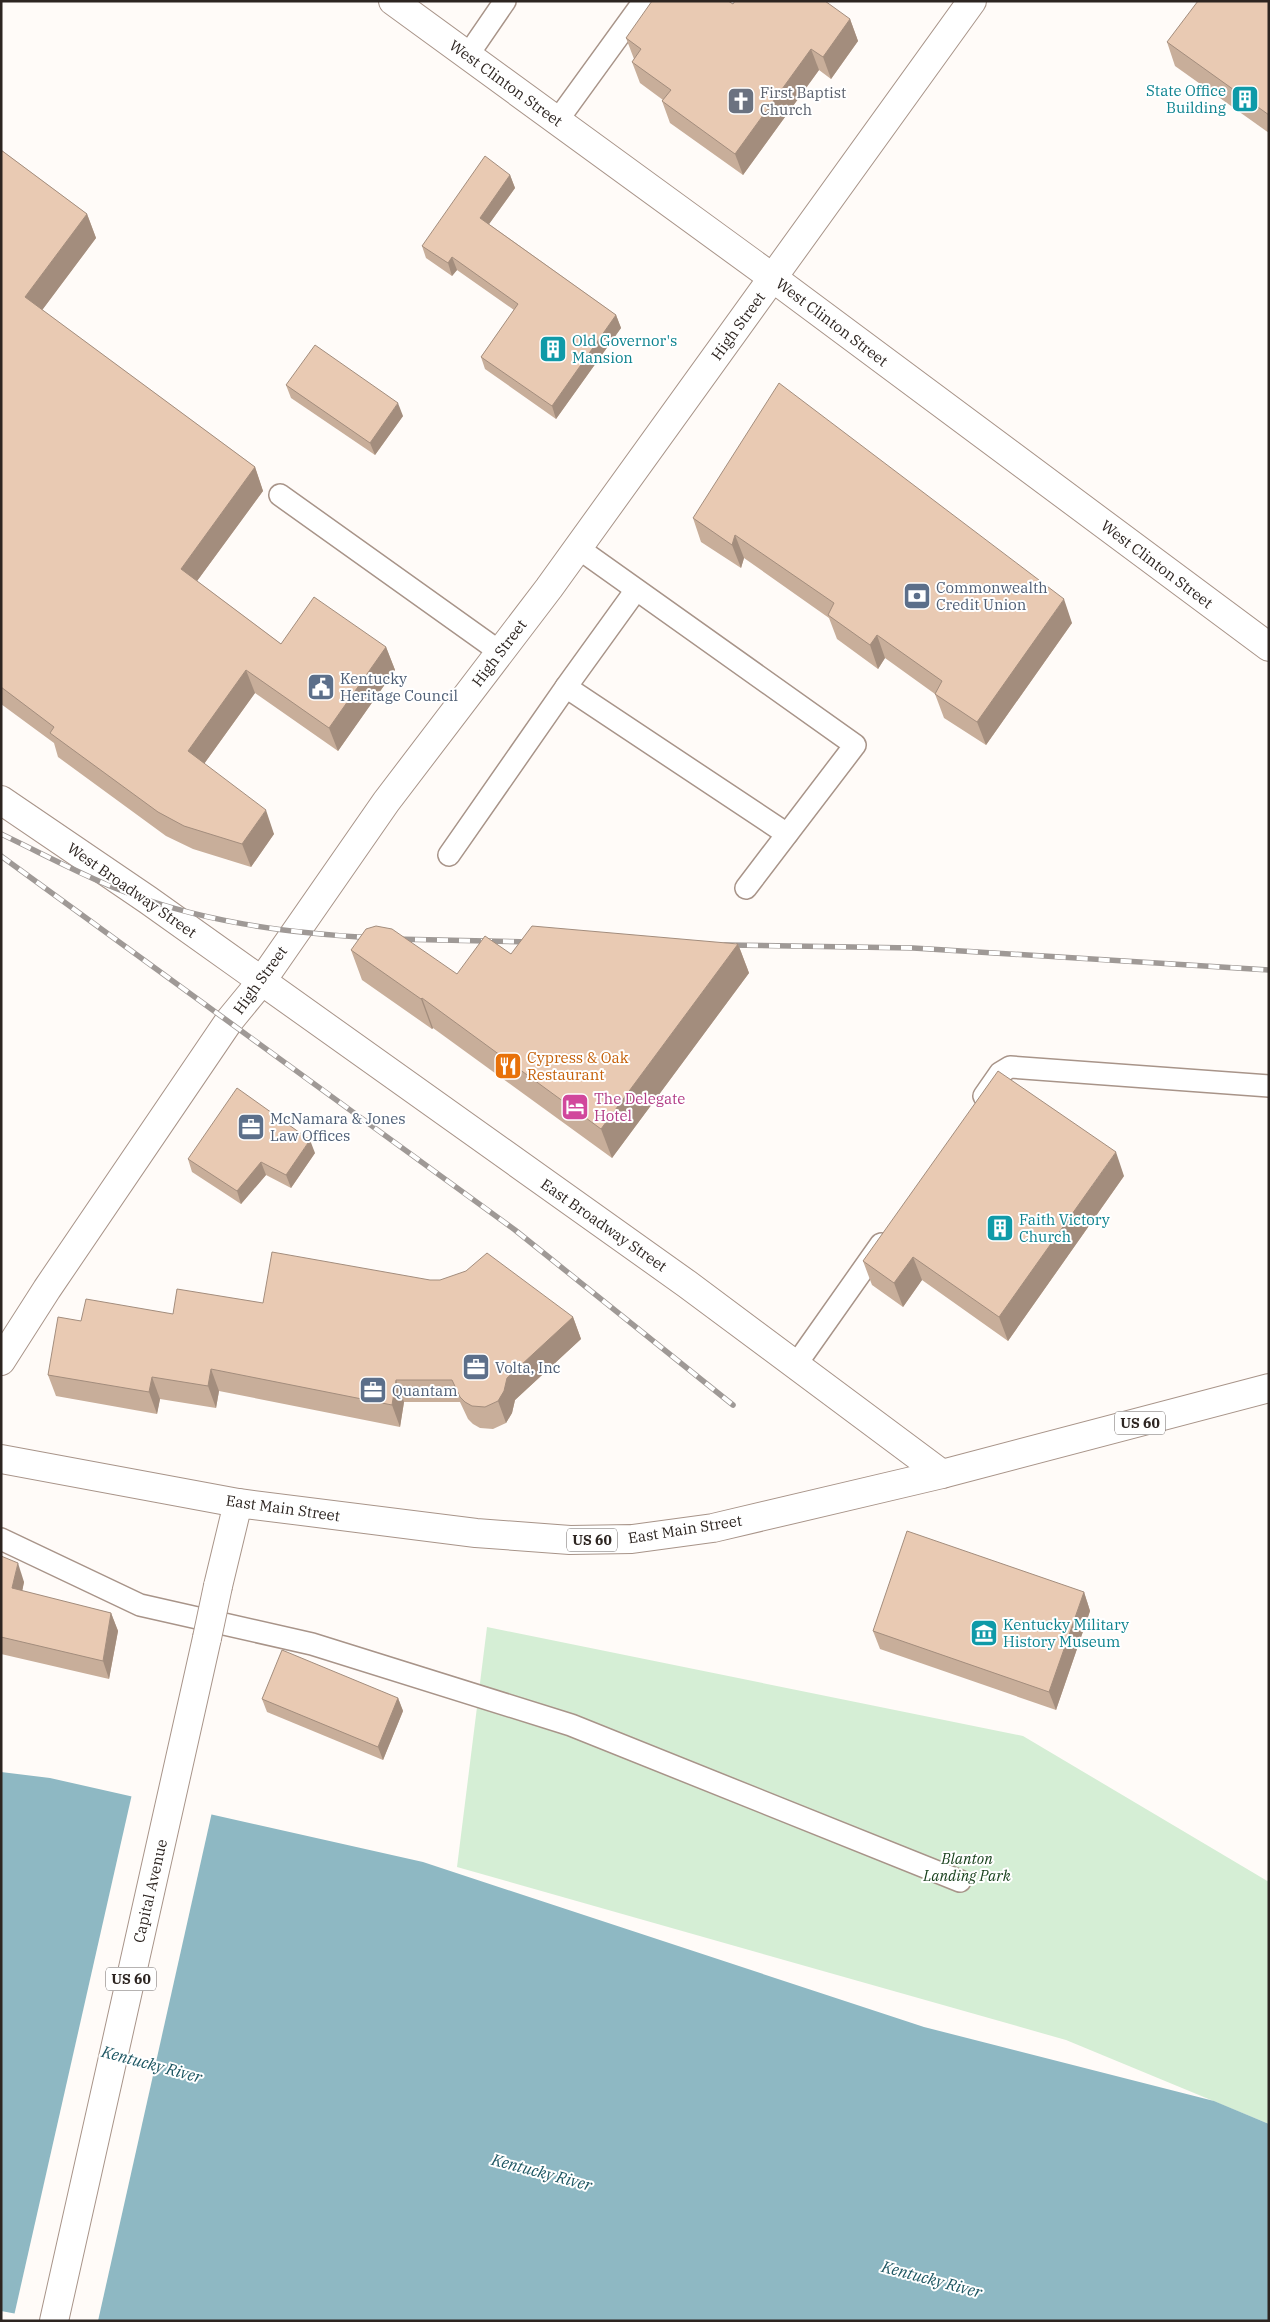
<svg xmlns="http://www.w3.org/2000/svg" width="1270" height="2322" viewBox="0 0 1270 2322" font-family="'IBM Plex Serif',serif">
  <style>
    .green { fill: #d5eed5 }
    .water { fill: #8eb8c3 }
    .pier { fill: #fffbf8 }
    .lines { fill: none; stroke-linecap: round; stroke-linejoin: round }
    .service-casing { stroke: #a89489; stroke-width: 24 }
    .minor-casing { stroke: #a89489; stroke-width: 30 }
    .secondary-casing { stroke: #a89489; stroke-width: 30 }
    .primary-casing { stroke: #a89489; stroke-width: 30 }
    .service { stroke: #fff; stroke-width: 21 }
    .minor { stroke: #fff; stroke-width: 28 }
    .secondary { stroke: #fff; stroke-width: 28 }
    .primary { stroke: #fff; stroke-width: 28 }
    .rail-casing { stroke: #9f9996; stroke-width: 5.5 }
    .rail { stroke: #fff; stroke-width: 4; stroke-dasharray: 11; stroke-linecap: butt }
    .primary-bridge-casing { stroke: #a89489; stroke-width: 30; stroke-linecap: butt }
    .primary-bridge { stroke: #fff; stroke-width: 28 }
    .wall { fill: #c8ae9a }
    .shaded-wall { fill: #a38d7d }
    .building { fill: #e9cab3; stroke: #a38d7d }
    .labels { text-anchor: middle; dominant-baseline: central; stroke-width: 4; stroke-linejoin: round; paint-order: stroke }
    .shield { fill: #fff; stroke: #6c6664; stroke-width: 1 }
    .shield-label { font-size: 14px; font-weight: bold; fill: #2d2521 }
    .street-label { font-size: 15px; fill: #2d2521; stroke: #fff }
    .culture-label { font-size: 15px; fill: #0d838f; stroke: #fff; text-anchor: start }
    .worship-label { font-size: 15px; fill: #5b616d; stroke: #fff; text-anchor: start }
    .service-label { font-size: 15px; fill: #4e5e75; stroke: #fff; text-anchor: start }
    .food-label { font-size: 15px; fill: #c56008; stroke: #fff; text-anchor: start }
    .hotel-label { font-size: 15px; fill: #b23c85; stroke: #fff; text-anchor: start }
    .park-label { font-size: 15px; font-style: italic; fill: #143d18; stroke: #fff }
    .water-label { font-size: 16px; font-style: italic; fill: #1b5561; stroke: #fff }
  </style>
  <rect width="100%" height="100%" fill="#fffbf8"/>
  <!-- green -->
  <polygon class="green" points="487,1627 1023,1736 1269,1882 1269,2124 1066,2040 457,1867"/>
  <!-- water -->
  <polygon class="water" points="1,1772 50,1778 423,1862 924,2027 1214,2101 1269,2124 1269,2321 55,2321 1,2311"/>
  <!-- pier -->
  <polygon class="pier" points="132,1794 212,1812 98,2321 41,2321 14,2316"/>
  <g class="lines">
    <!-- service casing -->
    <g class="service-casing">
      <g id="service">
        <polyline points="468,55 505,1"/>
        <polyline points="557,121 644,1"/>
        <polyline points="280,495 500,652"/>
        <polyline points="578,548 855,745 746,888"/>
        <polyline points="636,590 566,687 787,834"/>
        <polyline points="449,855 566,687"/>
        <polyline points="984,1096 1000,1073 1010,1067 1269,1086"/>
        <polyline points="795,1366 881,1244"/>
        <polyline points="1,1539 140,1605 312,1644 571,1725 960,1881"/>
      </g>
    </g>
    <!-- minor casing -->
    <g class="minor-casing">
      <g id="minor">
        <polyline points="773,278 1269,647"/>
        <polyline points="1,800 148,900 687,1284 942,1474"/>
      </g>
    </g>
    <!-- secondary casing -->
    <g class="secondary-casing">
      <g id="secondary">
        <polyline points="393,1 773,278"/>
        <polyline points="1,1361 47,1289 229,1021 261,982 386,802 549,588 972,1"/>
        <polyline points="1,1459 238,1503"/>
      </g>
    </g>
    <!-- primary casing -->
    <g class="primary-casing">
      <g id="primary">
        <polyline points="218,1586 238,1503 476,1533 570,1540 632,1539 713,1528 942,1474 1269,1388"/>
        <polyline points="54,2321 207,1638"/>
      </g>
    </g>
    <!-- service -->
    <use href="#service" class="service"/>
    <!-- minor -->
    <use href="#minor" class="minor"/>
    <!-- secondary -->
    <use href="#secondary" class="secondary"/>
    <!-- primary -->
    <use href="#primary" class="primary"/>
    <!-- rail casing -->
    <g class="rail-casing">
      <g id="rail">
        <path d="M1 834C39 852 76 872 115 888 198 922 287 933 376 938"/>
        <polyline points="1,856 515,1230 733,1405"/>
        <polyline points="393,939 533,942"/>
        <polyline points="725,945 913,948 1269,970"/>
      </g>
    </g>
    <!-- rail -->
    <use href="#rail" class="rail"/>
    <!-- primary-bridge casing -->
    <g class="primary-bridge-casing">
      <polyline id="primary-bridge" points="207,1638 218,1586"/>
    </g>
    <!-- primary-bridge -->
    <use href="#primary-bridge" class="primary-bridge"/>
  </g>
  <!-- wall -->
  <g class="wall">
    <polygon points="1269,1 1269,133 1175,66 1167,42"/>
    <polygon points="733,4 850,19 858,41 831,79 819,70 743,175 670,123 662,101 663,100 640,83 632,62 634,59 626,38"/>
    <polygon points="1,150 87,214 96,238 42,310 255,467 263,491 197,581 281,644 386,647 395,670 338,751 255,693 204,764 274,834 251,867 193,849 166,836 58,757 54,743 1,704"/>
    <polygon points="510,175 515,188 489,224 616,315 621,328 556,419 485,369 481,357 514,310 457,270 452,276 426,258 422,246"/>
    <polygon points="286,385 403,416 375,455 291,398"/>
    <polygon points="693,518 1072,623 986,745 944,718 935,694 885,658 878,669 837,639 829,618 744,558 741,568 701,542"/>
    <polygon points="738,944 749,973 612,1158 433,1028 432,1029 362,980 351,950 457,974 511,954"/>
    <polygon points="315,1153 291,1188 266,1175 241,1204 192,1172 188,1159"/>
    <polygon points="1124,1176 1008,1341 922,1280 903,1307 872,1285 863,1261"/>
    <polygon points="263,1303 573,1317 581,1339 515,1400 512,1413 506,1423 493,1429 480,1428 473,1424 468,1419 460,1402 404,1402 400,1427 219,1391 216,1408 160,1399 157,1414 56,1396 48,1375 81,1321 173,1314"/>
    <polygon points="1,1556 24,1582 22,1591 111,1613 118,1631 109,1679 1,1654"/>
    <polygon points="1084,1592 1090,1611 1056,1710 880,1649 873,1631"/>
    <polygon points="398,1698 403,1711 383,1760 267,1712 262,1699"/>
  </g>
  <!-- shaded-wall -->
  <g class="shaded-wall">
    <polygon points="850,19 858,41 831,79 823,57"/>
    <polygon points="811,49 819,70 743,175 735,154"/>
    <polygon points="510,175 515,188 484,231 480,218"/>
    <polygon points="87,214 96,238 34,321 25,297"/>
    <polygon points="452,257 457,270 452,276 448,263"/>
    <polygon points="616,315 621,328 556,419 552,406"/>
    <polygon points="398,403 403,416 375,455 370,443"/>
    <polygon points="255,467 263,491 189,592 181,569"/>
    <polygon points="735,535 744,558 741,568 732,545"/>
    <polygon points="1064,599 1072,623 986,745 977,722"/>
    <polygon points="877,635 885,658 878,669 870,645"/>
    <polygon points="386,647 395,670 338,751 329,728"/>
    <polygon points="246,670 255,693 196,775 188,751"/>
    <polygon points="266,810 274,834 251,867 242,844"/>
    <polygon points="738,944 749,973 612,1158 601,1129"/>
    <polygon points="422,998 433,1028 432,1029 421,999"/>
    <polygon points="310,1140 315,1153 291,1188 286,1175"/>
    <polygon points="1116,1152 1124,1176 1008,1341 999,1317"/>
    <polygon points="261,1162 266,1175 241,1204 237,1191"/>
    <polygon points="913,1257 922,1280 903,1307 894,1283"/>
    <polygon points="573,1317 581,1339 515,1400 512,1413 506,1423 498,1401 507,1378"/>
    <polygon points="211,1369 219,1391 216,1408 208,1386"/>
    <polygon points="152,1377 160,1399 157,1414 149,1392"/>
    <polygon points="396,1380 404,1402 400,1427 392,1405"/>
    <polygon points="18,1563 24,1582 19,1607 12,1588"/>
    <polygon points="1084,1592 1090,1611 1056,1710 1049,1692"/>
    <polygon points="111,1613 118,1631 109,1679 103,1661"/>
    <polygon points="398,1698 403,1711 383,1760 378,1747"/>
  </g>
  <!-- building -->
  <g class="building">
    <polygon points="652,1 728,1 733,4 735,1 825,1 850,19 823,57 811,49 735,154 662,101 671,90 632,62 641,49 626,38"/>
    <polygon points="1198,1 1269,1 1269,115 1167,42"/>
    <polygon points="1,150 87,214 25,297 255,467 181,569 281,644 314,597 386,647 329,728 246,670 188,751 266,810 242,844 184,826 158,812 50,733 54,727 1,687"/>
    <polygon points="485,156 510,175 480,218 616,315 552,406 481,357 518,304 452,257 448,263 422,246"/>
    <polygon points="315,345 398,403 370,443 286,385"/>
    <polygon points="779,383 1064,599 977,722 935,694 942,681 877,635 870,645 828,615 834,603 735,535 732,545 693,518"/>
    <polygon points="376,926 392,929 457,974 485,936 511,954 532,926 738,944 601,1129 422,998 421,999 351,950 366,929"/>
    <polygon points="998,1071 1116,1152 999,1317 913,1257 894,1283 863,1261"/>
    <polygon points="237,1088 310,1140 286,1175 261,1162 237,1191 188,1159"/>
    <polygon points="272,1252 430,1280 440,1280 466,1271 487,1253 573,1317 507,1378 504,1391 498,1401 485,1407 472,1406 465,1402 460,1397 452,1380 396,1380 392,1405 211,1369 208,1386 152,1377 149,1392 48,1375 58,1317 81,1321 86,1299 173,1314 177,1289 263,1303"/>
    <polygon points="907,1531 1084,1592 1049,1692 873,1631"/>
    <polygon points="1,1556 18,1563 12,1588 111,1613 103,1661 1,1637"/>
    <polygon points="282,1650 398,1698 378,1747 262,1699"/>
  </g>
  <!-- icons -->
  <defs>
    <g id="building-square" transform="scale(1.4375)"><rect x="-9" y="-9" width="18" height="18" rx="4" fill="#0f9aa8" stroke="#fff"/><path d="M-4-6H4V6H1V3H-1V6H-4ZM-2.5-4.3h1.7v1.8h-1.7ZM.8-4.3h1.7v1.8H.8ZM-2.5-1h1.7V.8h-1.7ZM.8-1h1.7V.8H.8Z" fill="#fff"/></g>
    <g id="church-square" transform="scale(1.4375)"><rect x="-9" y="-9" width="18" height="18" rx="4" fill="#6b7280" stroke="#fff"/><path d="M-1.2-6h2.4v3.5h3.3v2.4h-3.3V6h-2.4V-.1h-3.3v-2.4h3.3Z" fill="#fff"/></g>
    <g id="bank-square" transform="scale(1.4375)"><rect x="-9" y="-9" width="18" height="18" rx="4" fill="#5c6f8a" stroke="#fff"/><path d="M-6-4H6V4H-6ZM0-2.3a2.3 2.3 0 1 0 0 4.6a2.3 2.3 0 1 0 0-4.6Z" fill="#fff"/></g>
    <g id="civic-square" transform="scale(1.4375)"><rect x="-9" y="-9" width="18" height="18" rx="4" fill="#5c6f8a" stroke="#fff"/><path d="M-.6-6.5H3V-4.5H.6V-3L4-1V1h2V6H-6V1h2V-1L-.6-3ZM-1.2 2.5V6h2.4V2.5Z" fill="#fff"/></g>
    <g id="restaurant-square" transform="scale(1.4375)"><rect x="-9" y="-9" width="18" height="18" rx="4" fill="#e8710a" stroke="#fff"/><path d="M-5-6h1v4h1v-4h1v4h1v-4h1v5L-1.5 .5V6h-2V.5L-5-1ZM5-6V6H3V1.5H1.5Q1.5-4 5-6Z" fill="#fff"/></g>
    <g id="hotel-square" transform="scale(1.4375)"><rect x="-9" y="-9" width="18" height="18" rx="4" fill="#d1479c" stroke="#fff"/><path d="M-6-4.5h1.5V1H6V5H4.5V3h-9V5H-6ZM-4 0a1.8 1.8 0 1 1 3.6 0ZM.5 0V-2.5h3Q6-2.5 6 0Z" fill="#fff"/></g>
    <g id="office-square" transform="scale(1.4375)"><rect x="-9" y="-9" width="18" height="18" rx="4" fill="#5c6f8a" stroke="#fff"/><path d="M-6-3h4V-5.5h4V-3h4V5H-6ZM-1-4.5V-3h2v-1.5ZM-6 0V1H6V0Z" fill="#fff"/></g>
    <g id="museum-square" transform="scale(1.4375)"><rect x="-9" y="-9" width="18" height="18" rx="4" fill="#0f9aa8" stroke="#fff"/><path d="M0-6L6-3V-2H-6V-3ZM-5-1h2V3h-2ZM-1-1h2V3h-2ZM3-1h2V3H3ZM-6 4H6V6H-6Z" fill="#fff"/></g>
  </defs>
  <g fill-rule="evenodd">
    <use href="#building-square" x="1245" y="99"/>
    <use href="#church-square" x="741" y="101"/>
    <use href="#building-square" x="553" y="349"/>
    <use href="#bank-square" x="917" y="596"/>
    <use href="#civic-square" x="321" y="687"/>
    <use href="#restaurant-square" x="508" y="1066"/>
    <use href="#hotel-square" x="575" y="1107"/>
    <use href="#office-square" x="251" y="1127"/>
    <use href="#building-square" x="1000" y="1228"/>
    <use href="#office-square" x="476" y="1367"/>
    <use href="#office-square" x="373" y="1390"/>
    <use href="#museum-square" x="984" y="1633"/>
  </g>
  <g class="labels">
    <!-- shield labels -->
    <g class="shield">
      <rect x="1115" y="1411.5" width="50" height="23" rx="4"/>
      <rect x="567" y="1528.5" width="50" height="23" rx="4"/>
      <rect x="106" y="1967.5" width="50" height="23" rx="4"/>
    </g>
    <g class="shield-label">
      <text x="1140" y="1423">US 60</text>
      <text x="592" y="1540">US 60</text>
      <text x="131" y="1979">US 60</text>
    </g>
    <!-- street labels -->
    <g class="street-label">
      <text transform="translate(506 83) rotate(36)">West Clinton Street</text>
      <text transform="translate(832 322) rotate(37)">West Clinton Street</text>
      <text transform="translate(738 326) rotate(-54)">High Street</text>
      <text transform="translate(1157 564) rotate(37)">West Clinton Street</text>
      <text transform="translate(499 653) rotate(-53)">High Street</text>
      <text transform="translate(132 890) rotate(35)">West Broadway Street</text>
      <text transform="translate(260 980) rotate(-54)">High Street</text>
      <text transform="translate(604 1225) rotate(35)">East Broadway Street</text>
      <text transform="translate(283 1508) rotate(8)">East Main Street</text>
      <text transform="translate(685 1529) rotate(-9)">East Main Street</text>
      <text transform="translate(150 1891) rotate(-77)">Capital Avenue</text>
    </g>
    <!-- culture labels -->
    <g class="culture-label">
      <text x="1226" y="90" text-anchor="end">State Office<tspan x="1226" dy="17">Building</tspan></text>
      <text x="572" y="340">Old Governor's<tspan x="572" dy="17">Mansion</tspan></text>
      <text x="1019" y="1219">Faith Victory<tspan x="1019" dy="17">Church</tspan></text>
      <text x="1003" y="1624">Kentucky Military<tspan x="1003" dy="17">History Museum</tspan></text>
    </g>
    <!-- worship labels -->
    <g class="worship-label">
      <text x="760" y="92">First Baptist<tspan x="760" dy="17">Church</tspan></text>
    </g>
    <!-- service labels -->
    <g class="service-label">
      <text x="936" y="587">Commonwealth<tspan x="936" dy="17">Credit Union</tspan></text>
      <text x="340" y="678">Kentucky<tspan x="340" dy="17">Heritage Council</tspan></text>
      <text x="270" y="1118">McNamara &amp; Jones<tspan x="270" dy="17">Law Offices</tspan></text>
      <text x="495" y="1367">Volta, Inc</text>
      <text x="392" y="1390">Quantam</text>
    </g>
    <!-- food labels -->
    <g class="food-label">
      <text x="527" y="1057">Cypress &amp; Oak<tspan x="527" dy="17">Restaurant</tspan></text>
    </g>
    <!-- hotel labels -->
    <g class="hotel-label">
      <text x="594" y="1098">The Delegate<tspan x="594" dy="17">Hotel</tspan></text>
    </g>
    <!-- park labels -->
    <g class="park-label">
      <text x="967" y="1858">Blanton<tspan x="967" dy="17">Landing Park</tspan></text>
    </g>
    <!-- water labels -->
    <g class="water-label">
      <text transform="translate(152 2064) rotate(15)">Kentucky River</text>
      <text transform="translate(542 2172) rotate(15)">Kentucky River</text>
      <text transform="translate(932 2279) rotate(15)">Kentucky River</text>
    </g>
  </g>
  <!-- border -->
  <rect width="1270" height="2322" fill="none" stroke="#2d2521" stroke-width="5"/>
</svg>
